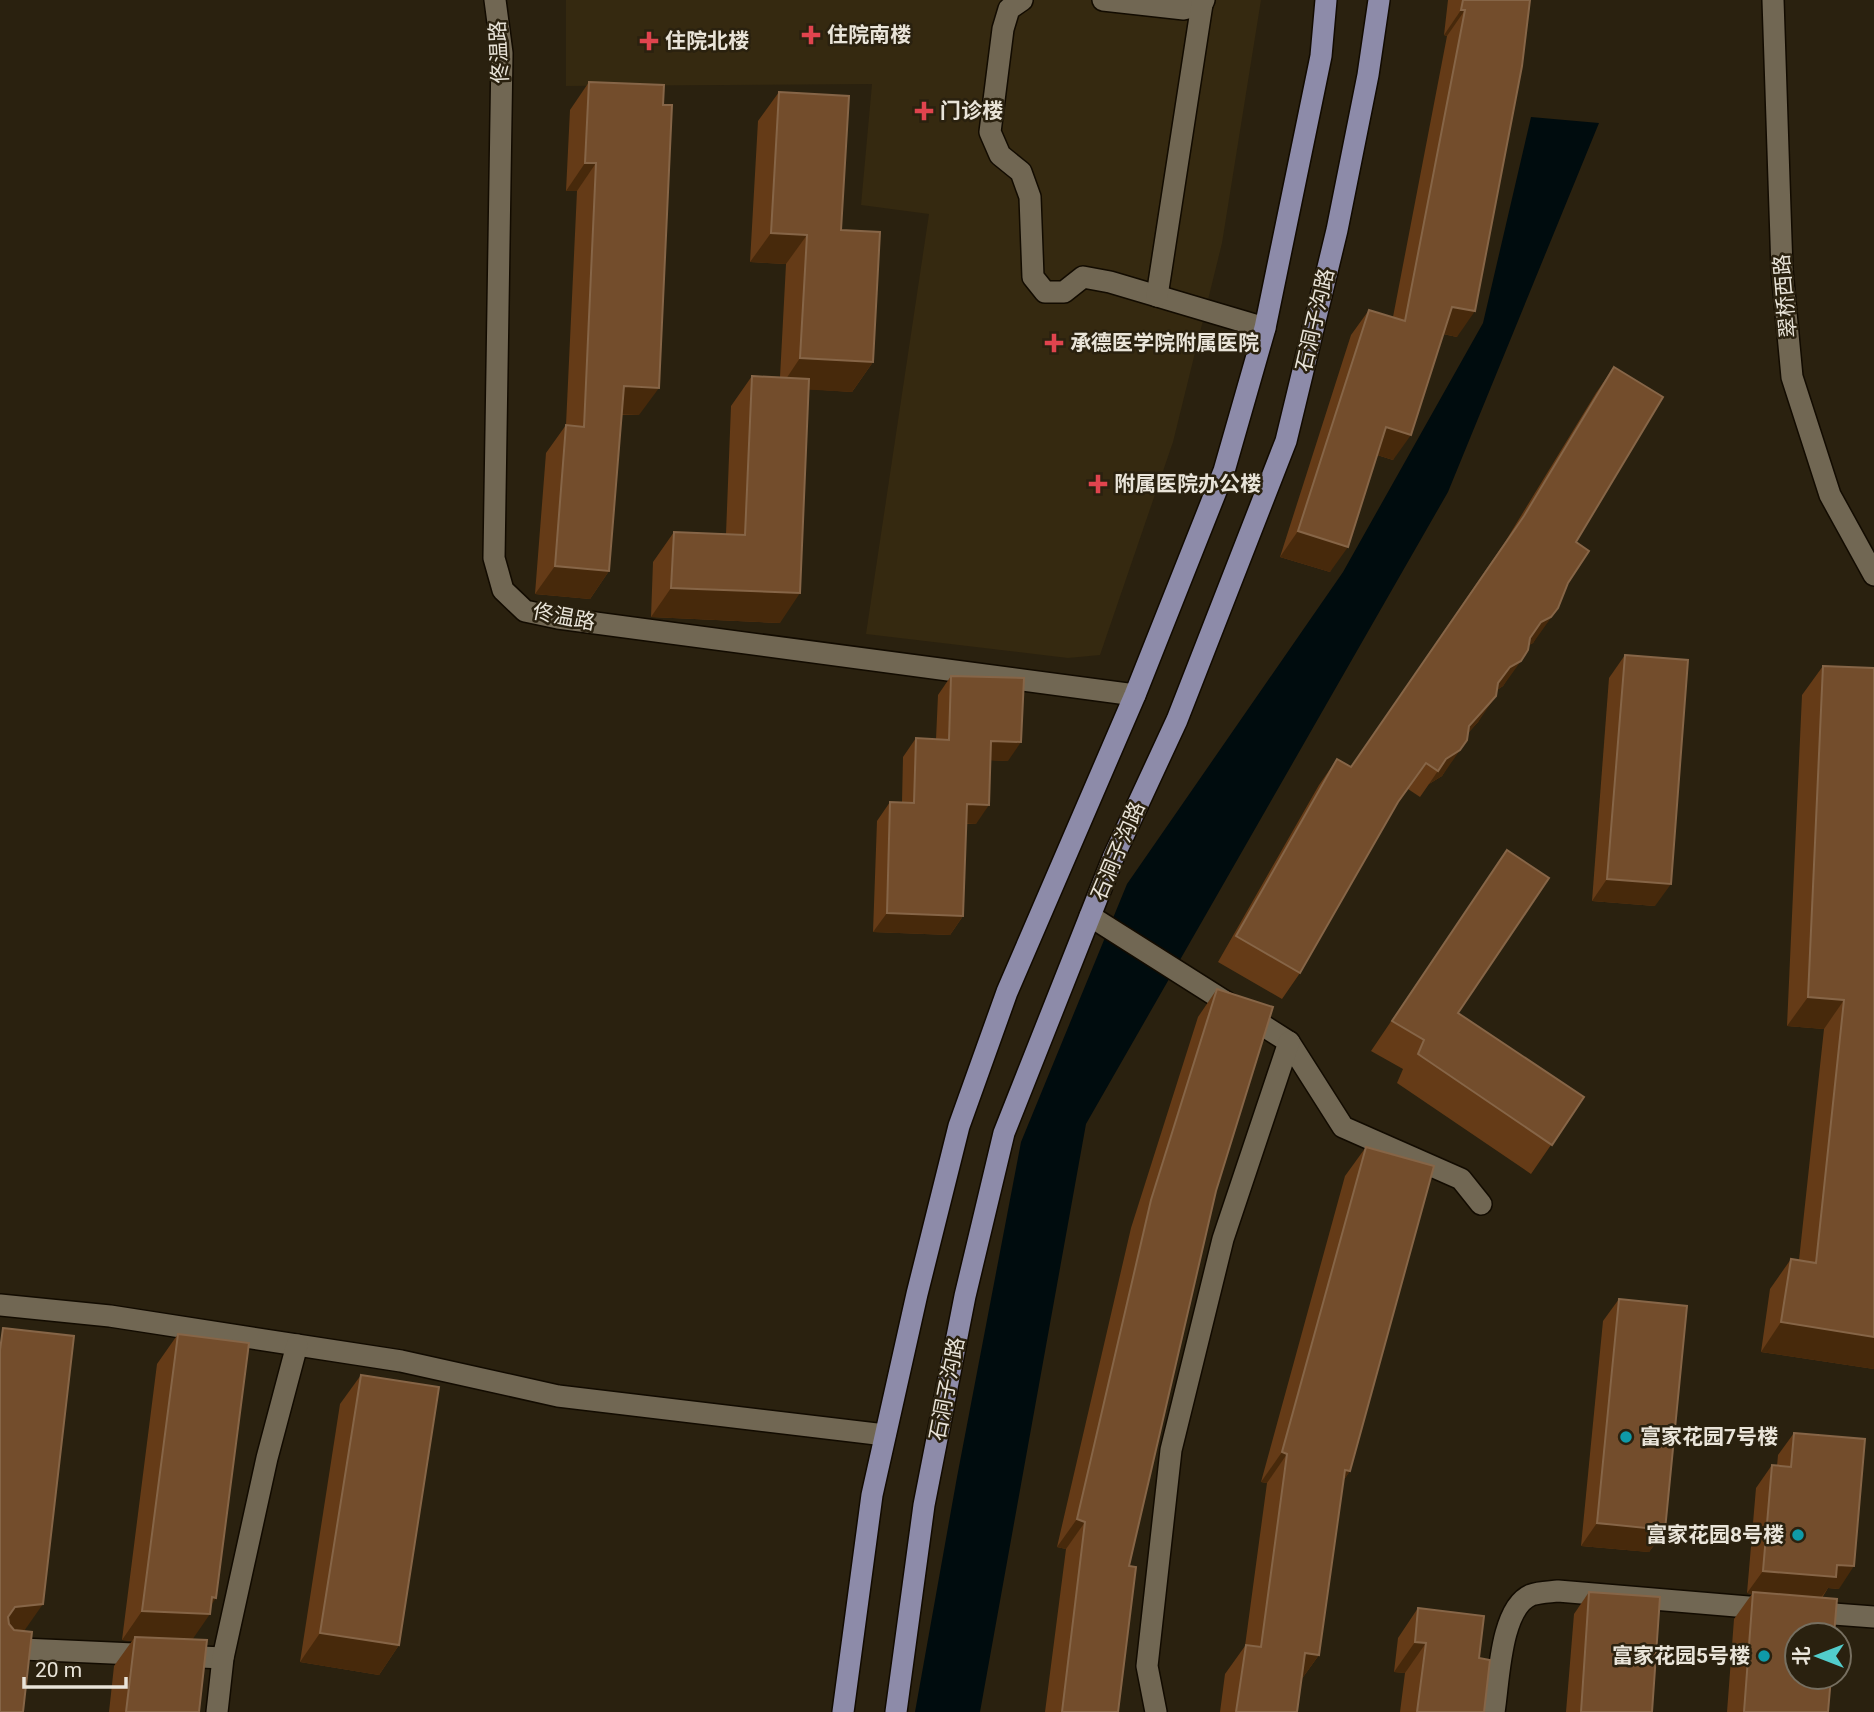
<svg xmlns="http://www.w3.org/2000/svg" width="1874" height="1712" viewBox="0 0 1874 1712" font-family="Roboto,'Noto Sans SC',sans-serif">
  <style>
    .built { fill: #352910 }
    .water { fill: #000c0e }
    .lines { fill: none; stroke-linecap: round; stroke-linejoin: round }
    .minor-casing { stroke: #120b00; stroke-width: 24 }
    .major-casing { stroke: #120b00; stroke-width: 24 }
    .minor { stroke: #716753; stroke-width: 21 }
    .major { stroke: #8d8ba9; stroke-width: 21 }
    .wall { fill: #653b17 }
    .shaded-wall { fill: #47290b }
    .building { fill: #734d2c; stroke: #866547; stroke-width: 2 }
    .health-dot { fill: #e0444e; stroke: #2a210f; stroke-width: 2.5 }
    .culture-dot { fill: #0f9aa8; stroke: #2a210f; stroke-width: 2.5 }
    .labels { text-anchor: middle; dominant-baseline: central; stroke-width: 5; stroke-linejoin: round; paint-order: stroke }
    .poi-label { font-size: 21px; font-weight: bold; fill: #e9e4d9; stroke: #2a210f; text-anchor: start }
    .street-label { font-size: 21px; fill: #e9e4d9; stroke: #2a210f }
  </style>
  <rect width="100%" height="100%" fill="#2a210f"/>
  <!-- built -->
  <polygon class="built" points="566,0 1261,0 1222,243 1173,442 1100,655 1068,658 866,634 929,214 861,205 872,84 566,86"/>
  <!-- water -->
  <polygon class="water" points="1531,117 1599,123 1448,492 1086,1124 980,1712 915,1712 957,1477 1021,1142 1127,884 1343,572 1483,323"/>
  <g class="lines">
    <!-- minor casing -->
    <g class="minor-casing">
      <g id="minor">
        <polyline points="495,0 502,53 494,558 503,590 525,611 558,618 1135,695"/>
        <polyline points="1022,0 1009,9 1003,29 990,132 1000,155 1021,172 1030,197 1033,277 1045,292 1064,292 1083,277 1110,282 1265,328"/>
        <polyline points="1103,0 1184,9 1202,4 1204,0"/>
        <polyline points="1773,0 1782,270 1792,377 1830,495 1874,575"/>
        <polyline points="1157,296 1202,4"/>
        <polyline points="1090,916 1289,1042 1343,1127 1461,1179 1481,1204"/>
        <polyline points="0,1305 110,1316 401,1361 558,1396 885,1435"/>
        <polyline points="1807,1612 1874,1617"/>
        <polyline points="0,1648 223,1658"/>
        <polyline points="217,1712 223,1658 267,1458 297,1345"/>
        <polyline points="1156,1712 1147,1666 1171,1450 1223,1239 1289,1042"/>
        <path d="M1494 1712C1499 1682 1500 1608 1531 1595 1539 1592 1550 1592 1558 1591L1772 1609"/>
      </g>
    </g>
    <!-- major casing -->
    <g class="major-casing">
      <g id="major">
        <polyline points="843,1712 872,1495 917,1294 959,1126 1007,992 1135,695 1224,471 1265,328 1321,56 1326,0"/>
        <polyline points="896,1712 924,1505 965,1296 1004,1133 1113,858 1177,720 1286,441 1337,230 1368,75 1379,0"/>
      </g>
    </g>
    <!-- minor -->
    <use href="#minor" class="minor"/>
    <!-- major -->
    <use href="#major" class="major"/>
  </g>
  <!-- wall -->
  <g class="wall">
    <polygon points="1448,0 1530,0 1457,337 1443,334 1393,460 1377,455 1330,572 1280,557 1351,335 1369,310 1393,317 1447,36 1444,35"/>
    <polygon points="589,82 639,415 622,415 609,571 590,599 535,594 546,453 566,425 577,191 566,191 570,110"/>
    <polygon points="779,92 841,230 873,362 852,392 808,389 780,623 651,617 653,562 674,532 726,534 731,406 752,376 780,377 786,264 750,262 758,121"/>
    <polygon points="1614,367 1568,583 1533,643 1529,645 1503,686 1497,690 1478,722 1468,733 1442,776 1429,784 1420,797 1408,789 1397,804 1300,973 1282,999 1218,962 1319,785 1337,759 1351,767 1505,542 1596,393"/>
    <polygon points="1625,655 1655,906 1592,901 1609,678"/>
    <polygon points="1823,666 1874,1369 1761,1352 1770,1289 1791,1259 1799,1260 1824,1029 1787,1026 1802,695"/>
    <polygon points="951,676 1008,761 990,760 976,824 966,824 963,916 950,935 873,932 877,821 890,802 902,802 903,757 916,738 936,739 938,695"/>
    <polygon points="1507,850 1458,1013 1584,1097 1531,1174 1397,1083 1403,1069 1371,1051"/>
    <polygon points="1217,989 1216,1191 1129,1566 1118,1712 1045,1712 1066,1549 1057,1547 1131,1228 1198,1017"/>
    <polygon points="1366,1147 1350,1471 1343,1481 1319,1655 1301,1680 1297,1712 1220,1712 1225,1674 1245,1646 1267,1483 1261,1482 1345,1176"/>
    <polygon points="1619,1299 1665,1530 1649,1552 1581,1546 1603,1321"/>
    <polygon points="178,1334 211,1605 192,1639 199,1712 109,1712 114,1666 132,1641 122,1640 157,1364"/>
    <polygon points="361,1375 399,1645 379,1675 300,1662 340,1404"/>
    <polygon points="1794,1433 1839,1589 1828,1588 1822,1598 1828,1712 1727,1712 1734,1619 1752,1594 1747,1593 1756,1488 1772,1465 1777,1466 1778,1455"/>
    <polygon points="1589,1592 1652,1712 1566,1712 1574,1614"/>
    <polygon points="1418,1608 1479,1658 1484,1712 1400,1712 1405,1673 1394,1672 1398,1638"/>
  </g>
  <!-- shaded-wall -->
  <g class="shaded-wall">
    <polygon points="1461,10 1465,10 1447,36 1444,35"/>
    <polygon points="585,163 596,163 577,191 566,191"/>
    <polygon points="771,233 807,235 786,264 750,262"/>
    <polygon points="1452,307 1475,311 1457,337 1434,332"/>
    <polygon points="800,358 873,362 852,392 780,388"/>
    <polygon points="624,386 659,388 639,415 605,414"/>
    <polygon points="1386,427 1411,435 1393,460 1368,452"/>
    <polygon points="1298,531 1348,547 1330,572 1280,557"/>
    <polygon points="555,566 609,571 590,599 535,594"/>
    <polygon points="671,588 800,593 780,623 651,617"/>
    <polygon points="1558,608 1533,643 1522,648 1541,622"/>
    <polygon points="1521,661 1503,686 1492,693 1510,667"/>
    <polygon points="1496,696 1478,722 1451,752 1469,726"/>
    <polygon points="1467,740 1442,776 1429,784 1446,759"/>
    <polygon points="991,741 1021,742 1008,761 978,760"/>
    <polygon points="967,804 989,805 976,824 954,823"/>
    <polygon points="1607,879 1671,884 1655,906 1592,901"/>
    <polygon points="887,913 963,916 950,935 873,932"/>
    <polygon points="1808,997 1844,1000 1824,1029 1787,1026"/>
    <polygon points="1781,1322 1874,1337 1874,1369 1761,1352"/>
    <polygon points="1282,1452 1287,1454 1267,1483 1261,1482"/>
    <polygon points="1345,1470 1350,1471 1329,1501"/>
    <polygon points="1077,1519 1085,1522 1066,1549 1057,1547"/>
    <polygon points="1597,1523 1665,1530 1649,1552 1581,1546"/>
    <polygon points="1837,1565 1854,1566 1839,1589 1828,1588 1820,1599 1753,1592 1752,1594 1747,1593 1763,1571"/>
    <polygon points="212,1597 216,1598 205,1614 210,1614 190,1643 135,1637 132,1641 122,1640 142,1611"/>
    <polygon points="43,1604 22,1634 0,1628 15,1607"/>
    <polygon points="320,1633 399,1645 379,1675 300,1662"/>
    <polygon points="1415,1642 1426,1643 1405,1673 1394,1672"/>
    <polygon points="1305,1653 1319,1655 1298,1684"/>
  </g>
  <!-- building -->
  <g class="building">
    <polygon points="1463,0 1530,0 1522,66 1475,311 1452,307 1411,435 1386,427 1348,547 1298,531 1369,310 1405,321 1465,10 1461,10"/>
    <polygon points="589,82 664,85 663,105 672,105 659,388 624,386 609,571 555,566 566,425 584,427 596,163 585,163"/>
    <polygon points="779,92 849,96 841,230 880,232 873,362 800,358 807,235 771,233"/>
    <polygon points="1614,367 1663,397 1576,542 1589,551 1568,583 1558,608 1551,617 1541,622 1530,638 1528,650 1521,661 1510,667 1498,683 1496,696 1469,726 1467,740 1460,750 1446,759 1438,771 1426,763 1398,802 1300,973 1236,936 1337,759 1351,767 1524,516"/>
    <polygon points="752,376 809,379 800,593 671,588 674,532 745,535"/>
    <polygon points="1625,655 1688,660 1671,884 1607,879"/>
    <polygon points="1823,666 1874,668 1874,1337 1781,1322 1791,1259 1816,1263 1844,1000 1808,997"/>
    <polygon points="951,676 1024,678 1021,742 991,741 989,805 967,804 963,916 887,913 890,802 914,803 916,738 949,740"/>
    <polygon points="1507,850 1549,878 1458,1013 1584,1097 1552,1145 1418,1054 1424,1040 1392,1021"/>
    <polygon points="1217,989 1273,1007 1216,1191 1129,1566 1136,1567 1118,1712 1062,1712 1085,1522 1077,1519 1151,1200"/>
    <polygon points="1366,1147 1434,1166 1350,1471 1345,1470 1319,1655 1305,1653 1297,1712 1236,1712 1246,1645 1261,1647 1287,1454 1282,1452"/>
    <polygon points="1619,1299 1687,1306 1665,1530 1597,1523"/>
    <polygon points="3,1328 74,1336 43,1604 15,1607 8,1617 9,1624 14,1630 32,1632 23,1712 0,1712 0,1350"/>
    <polygon points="178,1334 249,1343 216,1598 212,1597 210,1614 142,1611"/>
    <polygon points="361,1375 439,1387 399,1645 320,1633"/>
    <polygon points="1794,1433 1865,1439 1854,1566 1837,1565 1836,1577 1763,1571 1772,1465 1791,1467"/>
    <polygon points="1589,1592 1660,1597 1652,1712 1581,1712"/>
    <polygon points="1753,1592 1837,1599 1834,1635 1797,1635 1797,1677 1831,1677 1828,1712 1744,1712"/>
    <polygon points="1418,1608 1484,1616 1479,1658 1490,1660 1484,1712 1417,1712 1426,1643 1415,1642"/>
    <polygon points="135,1637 207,1640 199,1712 126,1712"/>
  </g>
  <!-- markers -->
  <g class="health-dot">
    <path d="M807.5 24.5h7v7h7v7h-7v7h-7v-7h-7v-7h7z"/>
    <path d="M645.5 30.5h7v7h7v7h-7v7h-7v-7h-7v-7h7z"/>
    <path d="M920.5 100.5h7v7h7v7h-7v7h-7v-7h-7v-7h7z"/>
    <path d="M1050.5 332.5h7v7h7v7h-7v7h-7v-7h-7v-7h7z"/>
    <path d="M1094.5 473.5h7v7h7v7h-7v7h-7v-7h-7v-7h7z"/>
  </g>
  <g class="culture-dot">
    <circle cx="1626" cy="1437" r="7"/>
    <circle cx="1798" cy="1535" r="7"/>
    <circle cx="1764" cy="1656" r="7"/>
  </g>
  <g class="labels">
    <!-- poi labels -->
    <g class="poi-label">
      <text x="827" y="35">住院南楼</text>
      <text x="665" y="41">住院北楼</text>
      <text x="940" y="111">门诊楼</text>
      <text x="1070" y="343">承德医学院附属医院</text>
      <text x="1114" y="484">附属医院办公楼</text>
      <text x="1640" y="1437">富家花园7号楼</text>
      <text x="1784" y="1535" text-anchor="end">富家花园8号楼</text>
      <text x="1750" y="1656" text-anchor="end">富家花园5号楼</text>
    </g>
    <!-- street labels -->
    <g class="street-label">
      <text transform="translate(499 52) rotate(-93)">佟温路</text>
      <text transform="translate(1785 296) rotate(-95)">翠桥西路</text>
      <text transform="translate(1315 320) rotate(-77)">石洞子沟路</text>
      <text transform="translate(564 617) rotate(11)">佟温路</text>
      <text transform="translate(1118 851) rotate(-67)">石洞子沟路</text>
      <text transform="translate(947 1389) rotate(-79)">石洞子沟路</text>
    </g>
  </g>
  <!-- north arrow -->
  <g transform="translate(1818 1656) rotate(270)"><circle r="33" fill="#2a210f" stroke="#766f60" stroke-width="2"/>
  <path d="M0-5L12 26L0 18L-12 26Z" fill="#52cdcc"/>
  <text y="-10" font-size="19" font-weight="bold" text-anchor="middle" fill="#e9e4d9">北</text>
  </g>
  <!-- scale -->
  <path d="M24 1677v10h102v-10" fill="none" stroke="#e9e4d9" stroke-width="3.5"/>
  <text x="35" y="1677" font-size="21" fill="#e9e4d9" stroke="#2a210f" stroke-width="5" paint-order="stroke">20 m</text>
</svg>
